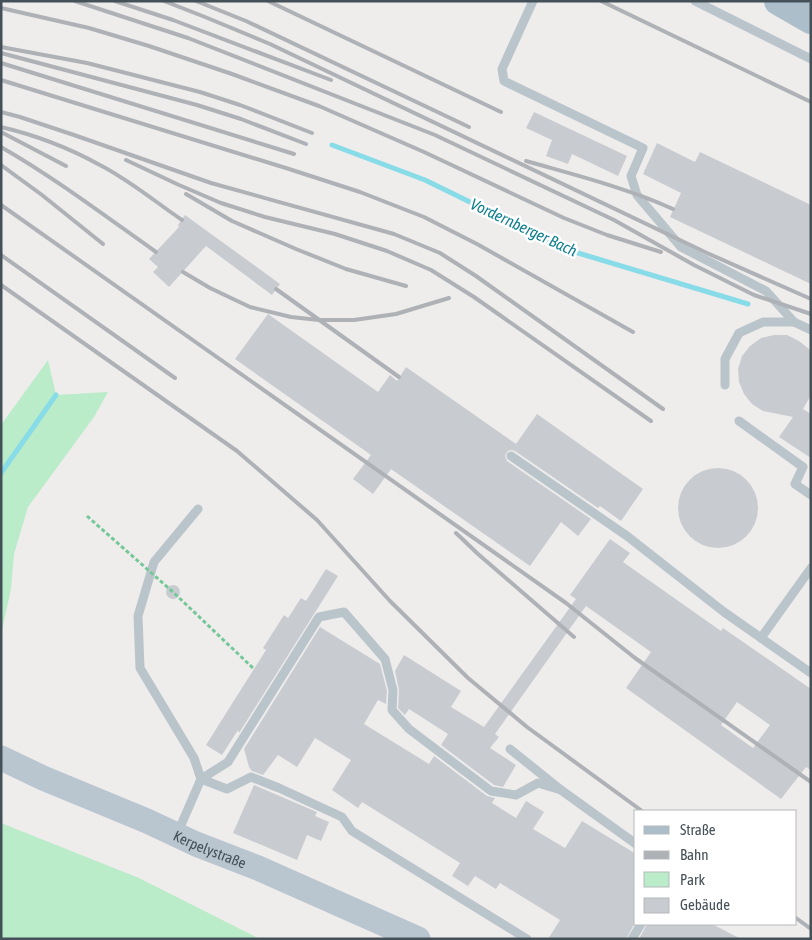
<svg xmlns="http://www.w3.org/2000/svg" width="812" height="940" viewBox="0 0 812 940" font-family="'Asap Condensed',sans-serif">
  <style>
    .green { fill: #baecc9 }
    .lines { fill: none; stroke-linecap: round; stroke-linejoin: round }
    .stream { stroke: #88dce8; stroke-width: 5 }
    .building { fill: #c8ccd1; fill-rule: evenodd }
    .lane { stroke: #bac5cb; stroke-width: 9 }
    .secondary { stroke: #b9c6d0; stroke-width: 25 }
    .primary { stroke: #acbeca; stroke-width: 28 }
    .rail { stroke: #aeb2b6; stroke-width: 4 }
    .path-bridge { stroke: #74c898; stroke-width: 3; stroke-dasharray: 4 2.5; stroke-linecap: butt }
    .labels { text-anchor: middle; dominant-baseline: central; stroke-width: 5; stroke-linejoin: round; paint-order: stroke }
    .street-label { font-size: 15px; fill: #455158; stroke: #fff }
    .water-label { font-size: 16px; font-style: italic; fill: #118191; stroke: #fff }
  </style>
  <rect width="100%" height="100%" fill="#efecec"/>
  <!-- green -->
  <g class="green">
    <polygon points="48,360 56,395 108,392 94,417 28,507 14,554 11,589 1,635 1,425"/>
    <polygon points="1,823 139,878 260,939 1,939"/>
  </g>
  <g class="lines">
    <!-- stream -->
    <g class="stream">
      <polyline points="332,145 425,180 568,250 748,304"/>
      <polyline points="1,473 56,395"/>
    </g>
  </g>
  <!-- building -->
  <g class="building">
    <polygon points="534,112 627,156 618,176 572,154 568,164 546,156 552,140 526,128"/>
    <polygon points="657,143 695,162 700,152 811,205 811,284 670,217 681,193 643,174"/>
    <polygon points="185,215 280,284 272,295 206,246 169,287 153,272 158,267 149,259 179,227 178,225"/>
    <polygon points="268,314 378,392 390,375 397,381 406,367 516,444 537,414 643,489 621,521 600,506 598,508 515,451 511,450 508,451 505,456 507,461 591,519 578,536 561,522 530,566 391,469 373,494 353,479 371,455 235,359"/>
    <polygon points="774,335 787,335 799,341 809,349 811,353 811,395 803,409 811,414 811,458 779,437 793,417 763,411 752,404 744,394 739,382 738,369 742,356 750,346 761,338"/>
    <circle cx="718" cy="508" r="40"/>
    <path d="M610 539 630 553 623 562 721 631 723 628 811 689V770L806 767 781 799 626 688 651 652 586 606 495 734 499 737 490 748 516 765 503 787 494 785 441 745 448 734 409 709 405 715 398 708 399 690 395 671 404 655 461 691 451 707 484 727 576 599 570 595ZM737 702 770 725 753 748 721 725Z"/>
    <polygon points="326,569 338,576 239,733 238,730 222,755 206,745 266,650 263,648 284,615 288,618 301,598 306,601"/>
    <circle cx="173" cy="592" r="7"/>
    <polygon points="320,627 380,664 387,691 386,704 378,700 364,724 429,764 434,756 487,796 495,798 492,803 516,818 526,801 544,812 533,829 565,848 582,821 636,854 636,921 626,939 548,939 560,920 500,883 496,889 475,876 468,886 452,876 460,863 362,802 358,808 332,790 351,760 315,738 297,767 278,755 263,775 252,771 249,767 244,749"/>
    <polygon points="254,785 317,812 315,816 329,822 321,841 307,835 297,860 233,833"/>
    <polygon points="647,924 712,924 741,939 639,939"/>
  </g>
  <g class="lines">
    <!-- lane -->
    <g class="lane">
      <polyline points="533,1 502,69 504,81 643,148 631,176 637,195 681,247 766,291 794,322 811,330"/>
      <polyline points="695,1 811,59"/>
      <polyline points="725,385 725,359 739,333 763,322 794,322"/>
      <polyline points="739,421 803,467 795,484 811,495"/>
      <polyline points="511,456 627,536 724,612 811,673"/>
      <polyline points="761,638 811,568"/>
      <polyline points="510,749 561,790 636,844"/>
      <polyline points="178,832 201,779 194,758 140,668 138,616 154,562 198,509"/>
      <polyline points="527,939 352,831 342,817 279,788 251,777 227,789 201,779 228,762 319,617 344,612 385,659 393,690 392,710 409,729 491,791 516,795 538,783 561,790"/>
      <polyline points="632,939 641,924"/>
    </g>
    <!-- secondary -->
    <path class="secondary" id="s1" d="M1 758 43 778 147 821 196 844 258 868 418 939"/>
    <!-- primary -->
    <polyline class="primary" points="778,1 811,20"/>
    <!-- rail -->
    <g class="rail">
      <polyline points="75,1 188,38 435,135 614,220 694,265 754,295 811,314"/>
      <polyline points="115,1 173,20 331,80"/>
      <polyline points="164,1 205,17 270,44 707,253 811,299"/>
      <polyline points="196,1 246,21 469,127"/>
      <polyline points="268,1 501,112"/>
      <polyline points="601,1 811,102"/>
      <polyline points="1,8 89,28 149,46 232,74 319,106 424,152 564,218 607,235 661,252"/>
      <polyline points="1,47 87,63 200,92 240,105 312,133"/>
      <polyline points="1,53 197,105 241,119 306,144"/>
      <polyline points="1,63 294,154"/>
      <polyline points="1,80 289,169 360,192 424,217 477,244 633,332"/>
      <polyline points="1,112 20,117 74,135 211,183 394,234 440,253 476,276 663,409"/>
      <path d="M1 127C35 135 67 147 98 164 128 179 154 201 182 220"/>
      <polyline points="1,132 66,166"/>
      <path d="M1 147C55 178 105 216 156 252"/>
      <polyline points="126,160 179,185 221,203 265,217 335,234 387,251 431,270 474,297 651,421"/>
      <path d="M526 161C575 175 627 188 673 209"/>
      <polyline points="1,165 42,195 103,244"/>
      <polyline points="186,194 232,221 296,249 346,269 406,286"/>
      <polyline points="1,205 566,603 635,658 811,782"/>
      <polyline points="1,255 175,378"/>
      <polyline points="183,272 210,288 250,307 291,317 319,320 354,320 396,314 449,298"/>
      <polyline points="1,285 237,451 317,520 390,601 468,678 527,727 642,811"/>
      <polyline points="276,289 399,377"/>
      <polyline points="456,533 478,554 574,637"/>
      <polyline points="796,918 811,929"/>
    </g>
    <!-- path-bridge -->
    <polyline class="path-bridge" points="87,516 173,592 254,669"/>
  </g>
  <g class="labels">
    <!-- street labels -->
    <g class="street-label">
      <text stroke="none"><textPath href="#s1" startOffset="228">Kerpelystraße</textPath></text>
    </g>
    <!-- water labels -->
    <g class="water-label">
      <text transform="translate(524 227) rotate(25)">Vordernberger Bach</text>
    </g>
  </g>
  <!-- border -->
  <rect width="812" height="940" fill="none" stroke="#455158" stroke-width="5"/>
  <!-- legend -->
  <rect x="634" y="810" width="162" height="115" fill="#ffffff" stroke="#b5b9bc"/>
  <rect x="644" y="826" width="25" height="8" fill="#acbeca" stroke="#b5b9bc"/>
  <text x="680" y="835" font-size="15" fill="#455158">Straße</text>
  <rect x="644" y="851" width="25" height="8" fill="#aeb2b6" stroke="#b5b9bc"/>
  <text x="680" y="860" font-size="15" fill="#455158">Bahn</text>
  <rect x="644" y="872" width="25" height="15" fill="#baecc9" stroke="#b5b9bc"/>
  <text x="680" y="885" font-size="15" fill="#455158">Park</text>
  <rect x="644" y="898" width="25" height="15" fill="#c8ccd1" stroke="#b5b9bc"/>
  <text x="680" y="910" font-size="15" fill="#455158">Gebäude</text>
</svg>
